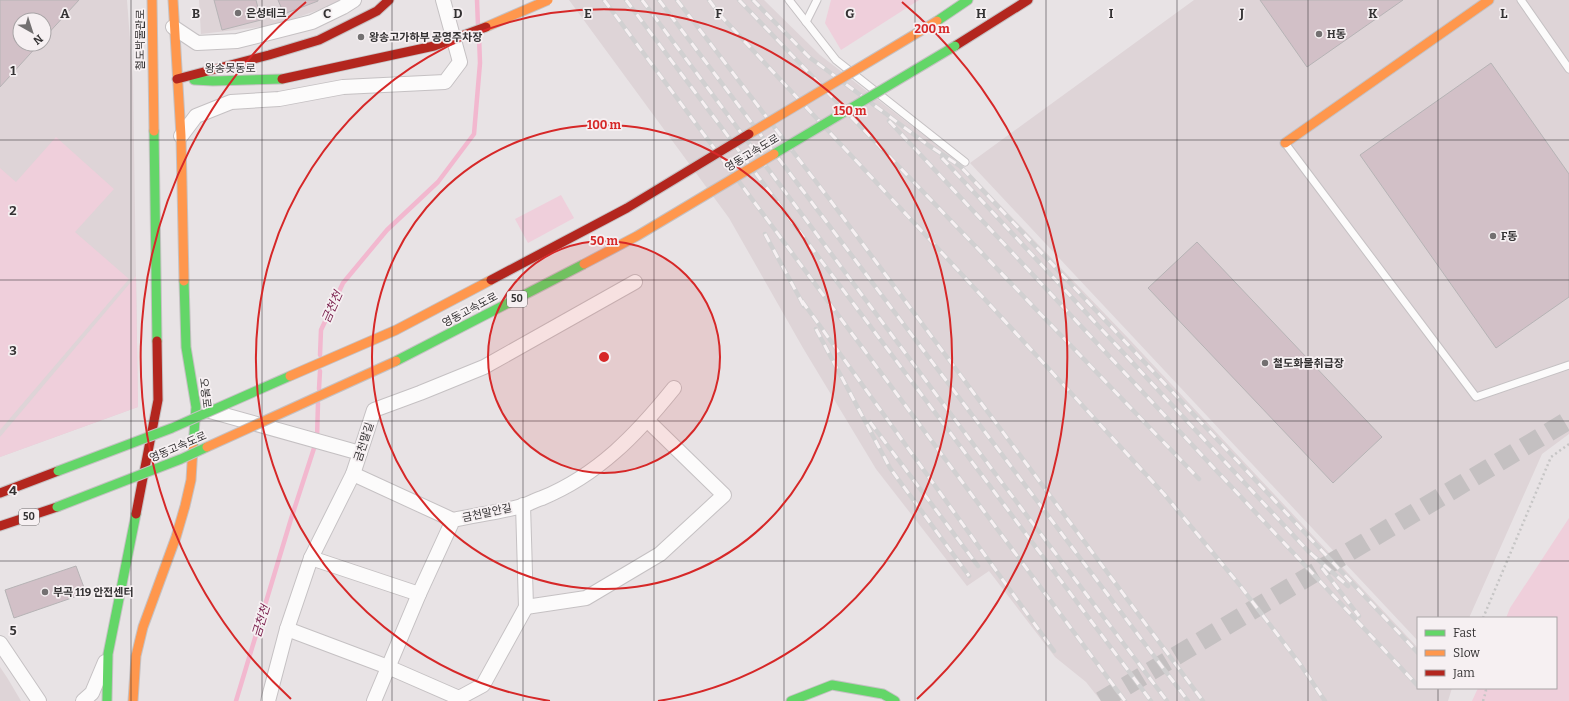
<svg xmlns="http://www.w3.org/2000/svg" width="1569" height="701" viewBox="0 0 1569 701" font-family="Bitter,'Noto Sans KR',serif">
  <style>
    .built { fill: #ded4d7; fill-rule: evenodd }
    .green { fill: #efcfdb }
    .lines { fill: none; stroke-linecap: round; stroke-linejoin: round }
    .stream { stroke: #f2b8cf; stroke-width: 4.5 }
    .building { fill: #d2c0c7; stroke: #b6b3b5 }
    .secondary-tunnel { stroke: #c4c0c1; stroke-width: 19; stroke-dasharray: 19 10; stroke-linecap: butt }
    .lane-casing { stroke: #c5c1c3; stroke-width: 9 }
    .street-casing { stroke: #c5c1c3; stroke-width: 16 }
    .fast-casing { stroke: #c5c1c3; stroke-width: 11 }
    .slow-casing { stroke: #c5c1c3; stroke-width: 11 }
    .jam-casing { stroke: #c5c1c3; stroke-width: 11 }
    .path { stroke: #c6c5c5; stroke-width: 2.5; stroke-dasharray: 2 3; stroke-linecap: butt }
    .lane { stroke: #fcfbfb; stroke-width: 7 }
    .street { stroke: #fcfbfb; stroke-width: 14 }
    .fast { stroke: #63d668; stroke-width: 9 }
    .slow { stroke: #ff974d; stroke-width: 9 }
    .jam { stroke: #b3261e; stroke-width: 9 }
    .rail-casing { stroke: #d1d0d1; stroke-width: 4.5 }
    .rail { stroke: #f6f0f2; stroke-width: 3; stroke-dasharray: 9; stroke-linecap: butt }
    .fast-bridge-casing { stroke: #c5c1c3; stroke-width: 11; stroke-linecap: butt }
    .slow-bridge-casing { stroke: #c5c1c3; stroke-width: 11; stroke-linecap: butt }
    .jam-bridge-casing { stroke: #c5c1c3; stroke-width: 11; stroke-linecap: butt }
    .fast-bridge { stroke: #63d668; stroke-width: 9 }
    .slow-bridge { stroke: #ff974d; stroke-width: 9 }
    .jam-bridge { stroke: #b3261e; stroke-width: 9 }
    .grid { fill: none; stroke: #343233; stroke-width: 1; stroke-opacity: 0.55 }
    .ring { fill: none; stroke: #d62828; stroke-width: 2 }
    .poi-dot { fill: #737071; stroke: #f6f0f2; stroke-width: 1.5 }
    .labels { text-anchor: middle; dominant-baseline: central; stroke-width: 3.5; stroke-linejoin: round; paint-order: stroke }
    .shield { fill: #f6f0f2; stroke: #6e6b6c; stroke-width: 1 }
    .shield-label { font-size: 10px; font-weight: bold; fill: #343233 }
    .poi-label { font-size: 11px; font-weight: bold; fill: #343233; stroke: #f6f0f2; text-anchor: start }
    .street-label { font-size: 11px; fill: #343233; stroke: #f6f0f2 }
    .water-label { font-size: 12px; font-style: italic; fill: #771b49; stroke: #f6f0f2 }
    .grid-label { font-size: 13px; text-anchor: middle; font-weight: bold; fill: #343233; stroke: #f6f0f2; stroke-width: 3.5; stroke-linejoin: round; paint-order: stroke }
    .centre { fill: #d62828; stroke: #f6f0f2; stroke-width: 2 }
    .ring-label { font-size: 12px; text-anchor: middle; font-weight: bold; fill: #d62828; stroke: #f6f0f2; stroke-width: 3.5; stroke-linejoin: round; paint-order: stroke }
  </style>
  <rect width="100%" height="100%" fill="#e8e3e5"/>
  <!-- built -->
  <g class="built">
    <path d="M0 0H127L133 81 138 407 0 457ZM20 20H44V44H20Z"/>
    <polygon points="199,0 340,0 335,4 276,25 201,34"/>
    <polygon points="569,0 764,0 820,55 961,164 1129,339 1418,648 1418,688 1452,688 1448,701 1101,701 1086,682 1055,657 989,571 967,586 876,469 803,348 729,218"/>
    <polygon points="1194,0 1569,0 1569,434 1542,454 1469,618 1418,618 1418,641 970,163"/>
    <polygon points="0,667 8,679 21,701 0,701"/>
  </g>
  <!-- green -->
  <g class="green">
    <polygon points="831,0 919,0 841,50 825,23"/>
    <polygon points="56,137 114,189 75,232 129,279 0,430 0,168 16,182"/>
    <polygon points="561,195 574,218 528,243 515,219"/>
    <polygon points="136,276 138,407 0,457 0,437"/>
    <polygon points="1569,518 1569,701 1472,701 1478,688 1556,688 1556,618 1506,618 1510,608"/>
  </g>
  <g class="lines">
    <!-- stream -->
    <g class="stream">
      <polyline points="477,0 478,26"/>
      <polyline points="320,355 321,330 343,283 387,230 438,182 474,134 480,63 479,36"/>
      <polyline points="319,389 320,371"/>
      <polyline points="236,701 291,519 317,439 318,403"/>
    </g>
  </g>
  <!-- building -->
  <g class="building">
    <polygon points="0,0 79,0 44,38 44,20 20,20 20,44 39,44 0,87"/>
    <polygon points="214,0 256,0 261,20 222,30"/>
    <polygon points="278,0 318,0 318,1 284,14"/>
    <polygon points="1260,0 1403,0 1307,67"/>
    <polygon points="1491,63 1569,174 1569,297 1496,348 1360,155"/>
    <polygon points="1197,242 1382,437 1333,483 1148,288"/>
    <polygon points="76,566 86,593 14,618 5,590"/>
  </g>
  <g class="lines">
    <!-- secondary-tunnel -->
    <polyline class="secondary-tunnel" points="1101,701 1569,420"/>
    <!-- lane casing -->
    <g class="lane-casing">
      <g id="lane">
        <polyline points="789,0 836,60 965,162"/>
        <polyline points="1521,0 1569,69"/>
        <polyline points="806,22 817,0"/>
        <polyline points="1285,143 1476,397 1569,365"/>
      </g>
    </g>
    <!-- street casing -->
    <g class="street-casing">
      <g id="street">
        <polyline points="173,27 197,43 237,41 312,22 343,7 354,0"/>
        <polyline points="181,136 196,116 231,102 279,99 343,87 445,82 460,62 443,0"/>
        <polyline points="210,411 360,453"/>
        <polyline points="353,474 453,520"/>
        <polyline points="311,558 419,594"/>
        <polyline points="526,607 586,598 660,554 724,495 648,421"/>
        <polyline points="287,629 388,667 459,698 483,685 526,607 523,505"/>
        <polyline points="0,643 39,701"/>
        <polyline points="83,701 92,693 105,662"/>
        <polyline points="268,701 287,629 311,558 353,474 374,410 420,393 484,367 635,282"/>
        <path d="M374 701 419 594 453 520C476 515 500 512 522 506 529 504 535 500 542 498 598 475 637 434 674 388"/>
      </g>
    </g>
    <!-- fast casing -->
    <g class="fast-casing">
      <g id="fast">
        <polyline points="937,21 968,0"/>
        <polyline points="194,80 213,81 282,79"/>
        <polyline points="154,131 157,341"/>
        <polyline points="184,281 186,347 196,407 193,447"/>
        <polyline points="107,701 108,654 136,514"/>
        <polyline points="791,701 832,685 883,694 895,701"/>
      </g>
    </g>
    <!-- slow casing -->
    <g class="slow-casing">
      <g id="slow">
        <polyline points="152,0 154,131"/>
        <polyline points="173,0 181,136 184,281"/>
        <polyline points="1285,143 1489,0"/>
        <polyline points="133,701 136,656 143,627 176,537 185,506 191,480 193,447"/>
      </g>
    </g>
    <!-- jam casing -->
    <g class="jam-casing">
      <g id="jam">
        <polyline points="955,46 1028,0"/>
        <polyline points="177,79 269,55 319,40 377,11 389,0"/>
        <polyline points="0,493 58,471"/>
        <polyline points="136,514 158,400 157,341"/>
        <polyline points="0,526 57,507"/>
      </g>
    </g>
    <!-- path -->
    <g class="path">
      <polyline points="1483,618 1551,457 1569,444"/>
      <polyline points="1483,701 1486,691 1485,688"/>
    </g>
    <!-- lane -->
    <use href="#lane" class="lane"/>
    <!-- street -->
    <use href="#street" class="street"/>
    <!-- fast -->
    <use href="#fast" class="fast"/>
    <!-- slow -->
    <use href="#slow" class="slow"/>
    <!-- jam -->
    <use href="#jam" class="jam"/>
    <!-- rail casing -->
    <g class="rail-casing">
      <g id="rail">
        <polyline points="604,0 1125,701"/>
        <polyline points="626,0 1151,701"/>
        <polyline points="642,0 1003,484 1167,701"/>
        <polyline points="659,0 1188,701"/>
        <polyline points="677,0 830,200 1203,701"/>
        <polyline points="709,0 720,15 932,242 1164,494 1238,583 1300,664 1325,701"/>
        <polyline points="739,0 1199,479"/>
        <polyline points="753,0 809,57 928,145 960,166 1418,653"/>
        <polyline points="889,121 1418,686"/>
        <polyline points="942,158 1308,551 1348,586"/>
        <polyline points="765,234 804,306"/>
        <polyline points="802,301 1054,651"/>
        <polyline points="816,329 890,468 969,576"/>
        <polyline points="870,422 978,566"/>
        <polyline points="1322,568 1359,616"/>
      </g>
    </g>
    <!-- rail -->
    <use href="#rail" class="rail"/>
    <!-- fast-bridge casing -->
    <g class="fast-bridge-casing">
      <g id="fast-bridge">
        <polyline points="774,154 955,46"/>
        <polyline points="396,361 584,264"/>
        <polyline points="58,471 172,428 290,376"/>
        <polyline points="57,507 181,459 207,447"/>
      </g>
    </g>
    <!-- slow-bridge casing -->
    <g class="slow-bridge-casing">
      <g id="slow-bridge">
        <polyline points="486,27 548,0"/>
        <polyline points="749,134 937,21"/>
        <polyline points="584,264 637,236 774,154"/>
        <polyline points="290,376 396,330 491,280"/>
        <polyline points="207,447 396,361"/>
      </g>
    </g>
    <!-- jam-bridge casing -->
    <g class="jam-bridge-casing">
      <g id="jam-bridge">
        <polyline points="282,79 434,46 486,27"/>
        <polyline points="491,280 627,208 749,134"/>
      </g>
    </g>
    <!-- fast-bridge -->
    <use href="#fast-bridge" class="fast-bridge"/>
    <!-- slow-bridge -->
    <use href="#slow-bridge" class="slow-bridge"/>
    <!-- jam-bridge -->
    <use href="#jam-bridge" class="jam-bridge"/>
  </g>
  <!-- grid -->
  <path class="grid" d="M131 0V701M262 0V701M392 0V701M523 0V701M654 0V701M784 0V701M915 0V701M1046 0V701M1177 0V701M1308 0V701M1438 0V618M0 140H1569M0 280H1569M0 421H1569M0 561H1569M1438 688V701"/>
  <!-- distance rings -->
  <circle cx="604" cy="357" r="116" fill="#d62828" fill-opacity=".12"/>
  <g class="ring">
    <circle cx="604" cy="357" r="116"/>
    <circle cx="604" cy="357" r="232"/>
    <path d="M550 701A348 348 0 1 1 658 701"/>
    <path d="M291 699A464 464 0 0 1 306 2M902 2A464 464 0 0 1 917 699"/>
  </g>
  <!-- markers -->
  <g class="poi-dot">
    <circle cx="238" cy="13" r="4"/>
    <circle cx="1319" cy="34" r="4"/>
    <circle cx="361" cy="37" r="4"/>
    <circle cx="1493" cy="236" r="4"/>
    <circle cx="1265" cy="363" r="4"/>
    <circle cx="45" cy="592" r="4"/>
  </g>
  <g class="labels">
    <!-- shield labels -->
    <g class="shield">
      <rect x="507" y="291" width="20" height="16" rx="3"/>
      <rect x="19" y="509" width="20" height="16" rx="3"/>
    </g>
    <g class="shield-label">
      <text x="517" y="299">50</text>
      <text x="29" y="517">50</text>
    </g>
    <!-- poi labels -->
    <g class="poi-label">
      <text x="246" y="13">은성테크</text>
      <text x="1327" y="34">H동</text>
      <text x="369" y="37">왕송고가하부 공영주차장</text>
      <text x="1501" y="236">F동</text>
      <text x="1273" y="363">철도화물취급장</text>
      <text x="53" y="592">부곡 119 안전센터</text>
    </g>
    <!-- street labels -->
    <g class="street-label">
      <text transform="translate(140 40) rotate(-90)">철도박물관로</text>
      <text x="230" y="68">왕송못동로</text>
      <text transform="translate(752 153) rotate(-31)">영동고속도로</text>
      <text transform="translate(470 310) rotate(-28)">영동고속도로</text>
      <text transform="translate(205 393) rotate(83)">오봉로</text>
      <text transform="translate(364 442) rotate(-72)">금천말길</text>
      <text transform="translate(178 447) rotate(-23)">영동고속도로</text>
      <text transform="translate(487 513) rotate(-12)">금천말안길</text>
    </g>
    <!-- water labels -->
    <g class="water-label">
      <text transform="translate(332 307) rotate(-66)">금천천</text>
      <text transform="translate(261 621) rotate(-73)">금천천</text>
    </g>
  </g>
  <g class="grid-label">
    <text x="65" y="18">A</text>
    <text x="196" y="18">B</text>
    <text x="327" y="18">C</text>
    <text x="458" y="18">D</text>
    <text x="588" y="18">E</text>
    <text x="719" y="18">F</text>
    <text x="850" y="18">G</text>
    <text x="981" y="18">H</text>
    <text x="1111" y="18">I</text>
    <text x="1242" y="18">J</text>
    <text x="1373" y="18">K</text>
    <text x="1504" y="18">L</text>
    <text x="13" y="75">1</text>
    <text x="13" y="215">2</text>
    <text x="13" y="355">3</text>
    <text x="13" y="495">4</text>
    <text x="13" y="635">5</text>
  </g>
  <circle cx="604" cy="357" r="6" class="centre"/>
  <g class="ring-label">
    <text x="932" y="33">200 m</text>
    <text x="850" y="115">150 m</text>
    <text x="604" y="129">100 m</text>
    <text x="604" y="245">50 m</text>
  </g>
  <!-- legend -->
  <rect x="1417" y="617" width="140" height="72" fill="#f6f0f2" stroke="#a8a4a6"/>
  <rect x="1425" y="630" width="20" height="6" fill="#63d668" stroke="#a8a4a6"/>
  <text x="1453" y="637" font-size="12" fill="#343233">Fast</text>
  <rect x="1425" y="650" width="20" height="6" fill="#ff974d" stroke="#a8a4a6"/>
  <text x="1453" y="657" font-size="12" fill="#343233">Slow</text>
  <rect x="1425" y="670" width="20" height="6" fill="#b3261e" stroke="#a8a4a6"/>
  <text x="1453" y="677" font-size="12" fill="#343233">Jam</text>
  <!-- north arrow -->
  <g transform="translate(32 32) rotate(141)"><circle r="19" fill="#f6f0f2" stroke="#a8a4a6"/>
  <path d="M0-3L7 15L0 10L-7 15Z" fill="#737071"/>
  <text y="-6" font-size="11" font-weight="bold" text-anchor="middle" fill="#343233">N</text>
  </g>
</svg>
